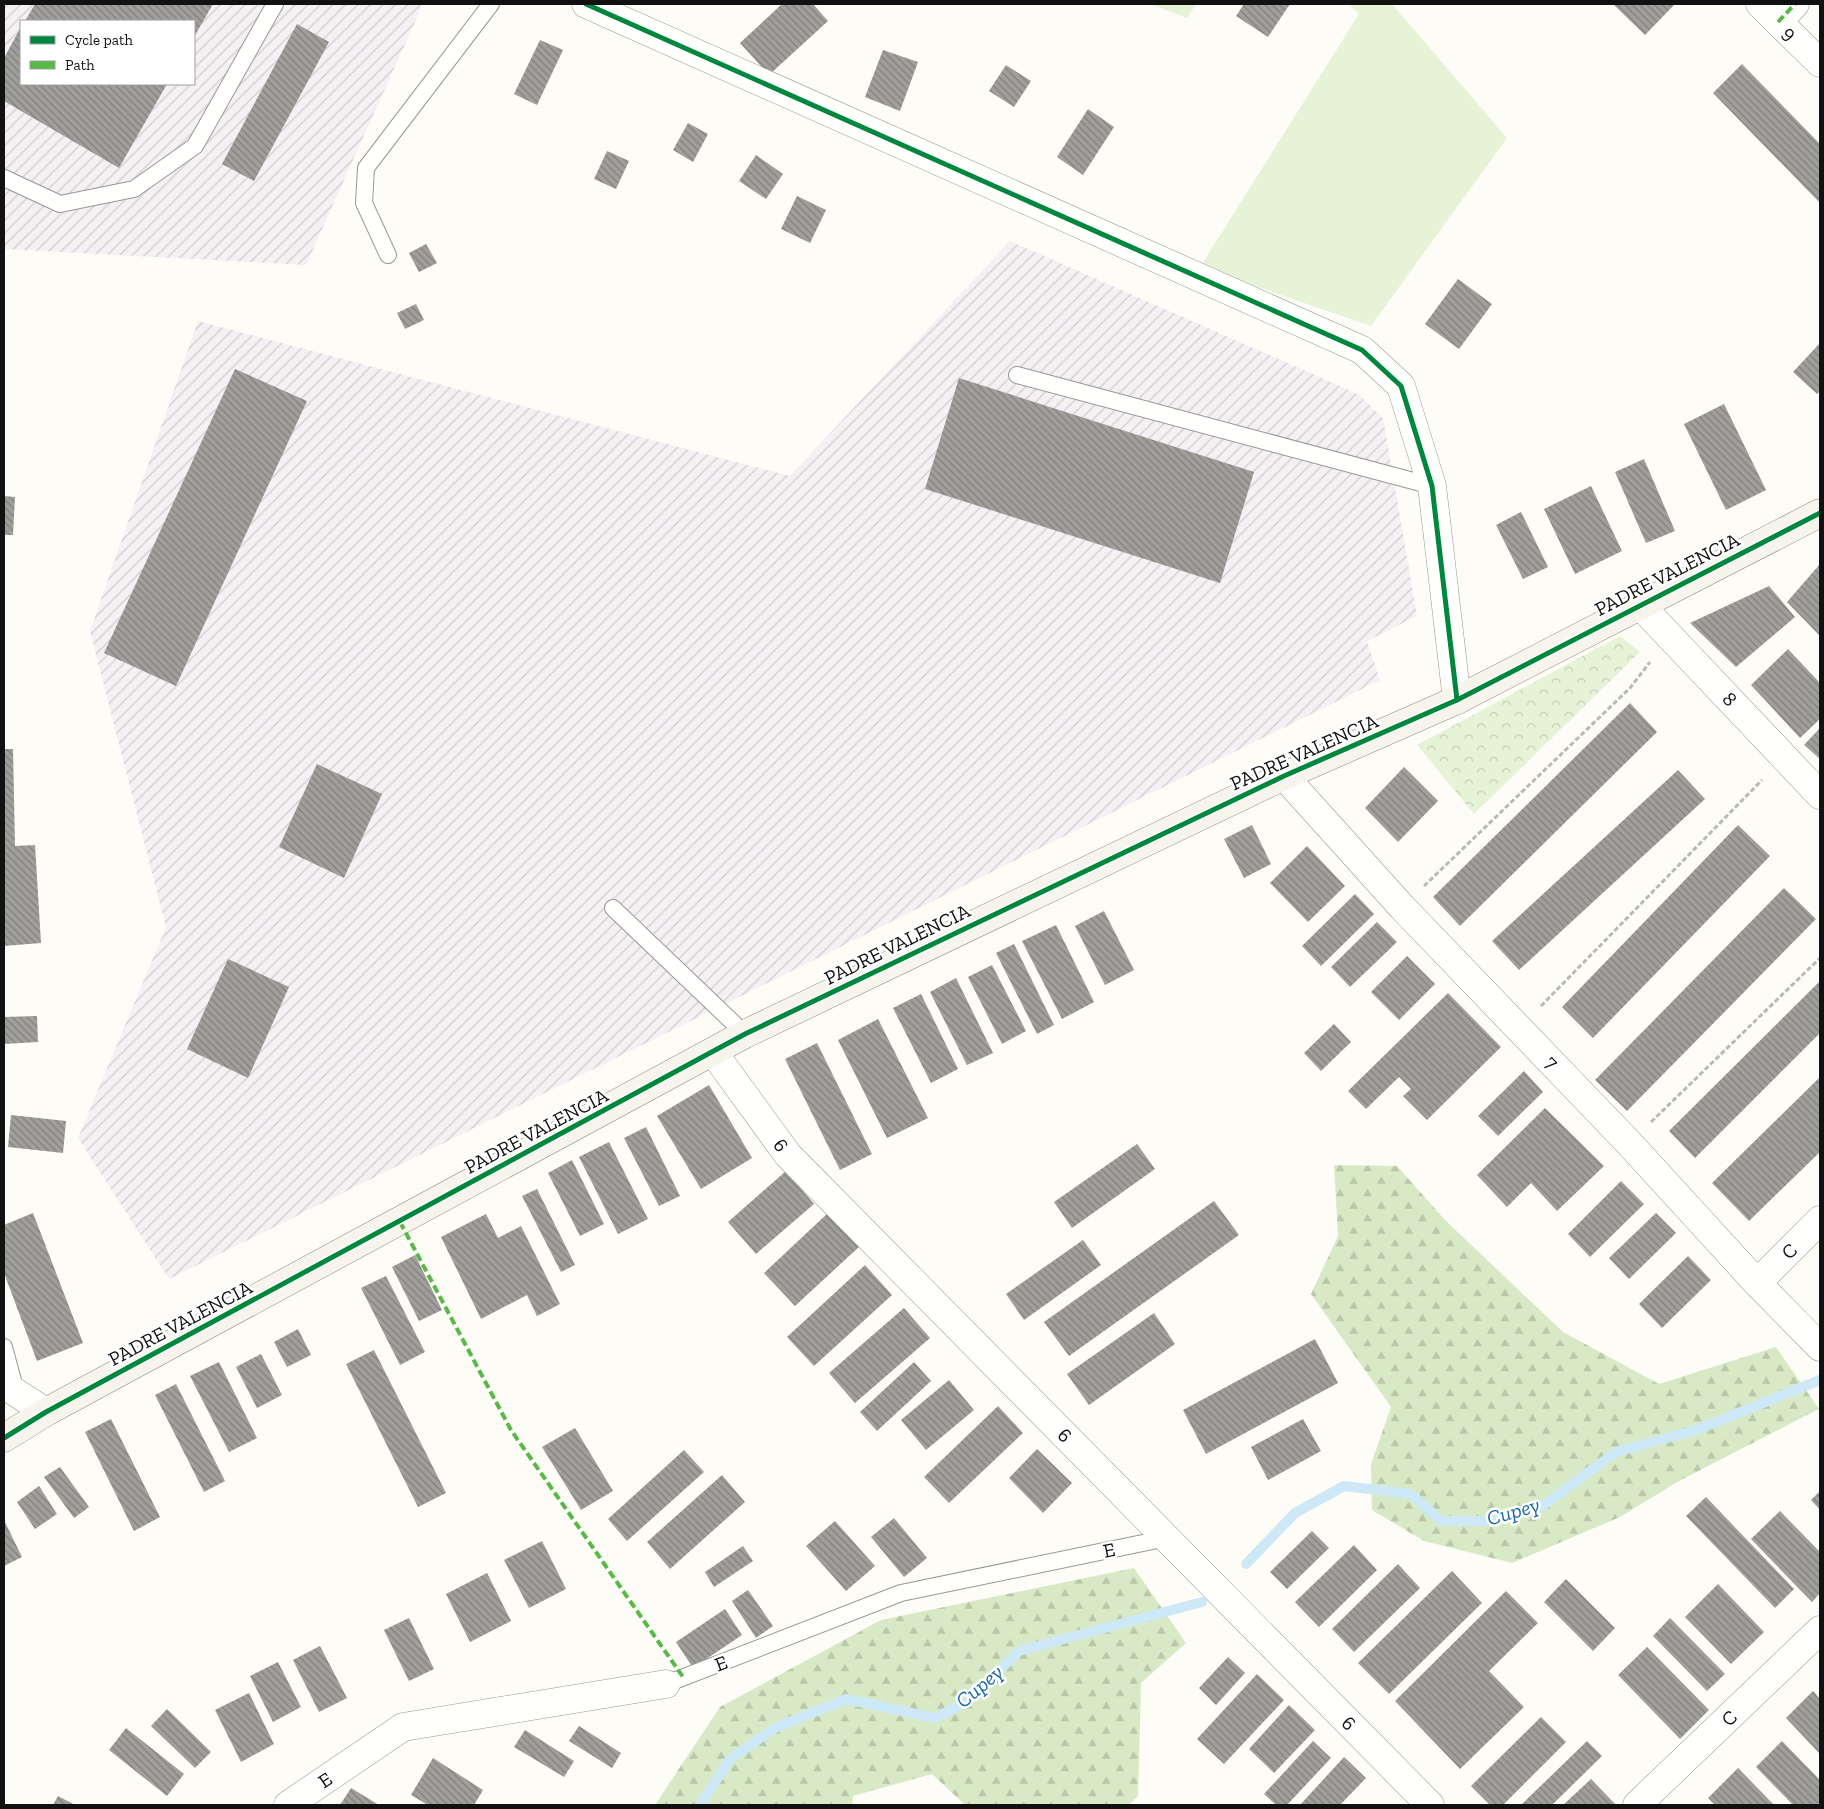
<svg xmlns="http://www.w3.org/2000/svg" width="1824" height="1809" viewBox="0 0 1824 1809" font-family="'Zilla Slab',serif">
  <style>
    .industrial { fill: url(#industrial-furrows); fill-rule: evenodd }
    .forest { fill: url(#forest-firs) }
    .park { fill: url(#park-crowns) }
    .garden { fill: #e7f3d7 }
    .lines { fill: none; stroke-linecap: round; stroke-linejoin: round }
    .stream { stroke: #cde8f7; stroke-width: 10 }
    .building { fill: url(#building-back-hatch) }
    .lane-casing { stroke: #979795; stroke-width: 18 }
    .street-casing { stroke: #979795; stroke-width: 29 }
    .secondary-casing { stroke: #8e8d8b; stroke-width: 29 }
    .path { stroke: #b9b9b8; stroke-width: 3; stroke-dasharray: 5 2.5; stroke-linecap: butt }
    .lane { stroke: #fffffe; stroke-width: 16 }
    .street { stroke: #fffffe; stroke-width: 28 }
    .secondary { stroke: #f6f4eb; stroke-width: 28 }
    .quiet { stroke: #58b947; stroke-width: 4; stroke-dasharray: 8 4; stroke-linecap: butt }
    .cycleway-casing { stroke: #fff; stroke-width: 8 }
    .cycleway { stroke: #00873e; stroke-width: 5 }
    .labels { text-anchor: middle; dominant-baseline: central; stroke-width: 5; stroke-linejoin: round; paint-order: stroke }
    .street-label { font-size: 20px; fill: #111; stroke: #fff }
    .water-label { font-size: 21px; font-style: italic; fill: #1768a6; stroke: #fff }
  </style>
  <defs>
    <pattern id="industrial-furrows" width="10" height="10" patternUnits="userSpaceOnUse" patternTransform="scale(1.25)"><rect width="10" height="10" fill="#f5f0f3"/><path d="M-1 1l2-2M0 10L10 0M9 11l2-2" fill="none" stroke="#d1cdcf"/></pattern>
    <pattern id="forest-firs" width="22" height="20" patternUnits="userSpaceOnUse" patternTransform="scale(1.25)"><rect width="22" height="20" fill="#d8eac5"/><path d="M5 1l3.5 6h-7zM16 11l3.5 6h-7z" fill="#b8c8a8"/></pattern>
    <pattern id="park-crowns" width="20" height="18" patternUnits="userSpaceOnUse" patternTransform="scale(1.25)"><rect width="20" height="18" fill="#e7f3d7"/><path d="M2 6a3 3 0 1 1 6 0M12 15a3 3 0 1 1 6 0" fill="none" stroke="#c5cfb8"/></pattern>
    <pattern id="building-back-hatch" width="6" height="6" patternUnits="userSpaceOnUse" patternTransform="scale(1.25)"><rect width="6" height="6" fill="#a19f9c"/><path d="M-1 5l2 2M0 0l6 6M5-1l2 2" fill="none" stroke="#82807e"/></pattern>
  </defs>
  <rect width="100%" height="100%" fill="#fdfcf7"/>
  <!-- industrial -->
  <g class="industrial">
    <path d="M4 4H423L306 265 4 249ZM21 21H194V84H21Z"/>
    <polygon points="1010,241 1358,394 1383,418 1417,616 1367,641 1380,680 169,1279 78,1138 166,927 90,631 198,321 790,476"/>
  </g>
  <!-- forest -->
  <g class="forest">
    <polygon points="1334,1165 1397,1166 1445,1220 1563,1332 1659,1384 1776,1347 1819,1409 1679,1481 1620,1517 1512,1563 1424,1541 1372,1510 1371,1464 1391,1407 1311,1294 1338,1236"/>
    <polygon points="1134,1568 1186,1643 1141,1683 1138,1796 1129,1805 965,1805 932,1774 853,1796 852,1805 655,1805 720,1707 881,1620"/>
  </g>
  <!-- park -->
  <polygon class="park" points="1620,636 1640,652 1474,814 1417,745"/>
  <!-- garden -->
  <g class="garden">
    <polygon points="1150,4 1196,4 1187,18"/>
    <polygon points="1349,4 1392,4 1507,138 1371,326 1200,267 1359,14"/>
  </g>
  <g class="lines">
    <!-- stream -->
    <g class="stream">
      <polyline points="1246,1564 1295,1513 1344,1486 1411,1494 1441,1521 1491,1521 1541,1507 1616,1452 1696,1430 1820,1380"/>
      <polyline points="700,1805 730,1759 775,1728 846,1699 935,1718 967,1702 1019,1651 1202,1602"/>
    </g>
  </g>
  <!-- building -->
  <g class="building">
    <polygon points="35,4 213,4 194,37 194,21 25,21"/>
    <polygon points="782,4 813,4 828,21 769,75 740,43"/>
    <polygon points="1244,4 1290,4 1268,37 1236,16"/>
    <polygon points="1613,4 1675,4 1645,35"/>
    <polygon points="297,24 329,42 254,181 222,164"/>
    <polygon points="21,27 21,84 167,84 119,168 4,101 4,58"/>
    <polygon points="540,40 563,50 537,105 514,94"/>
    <polygon points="883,50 918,62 900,111 865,97"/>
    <polygon points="1742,64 1820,144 1820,203 1713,93"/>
    <polygon points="1006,65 1031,81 1014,107 989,91"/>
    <polygon points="1088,109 1114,127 1083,175 1057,157"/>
    <polygon points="688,123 708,134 693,162 673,150"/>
    <polygon points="607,151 629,161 616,189 594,179"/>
    <polygon points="756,155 783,174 766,199 739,181"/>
    <polygon points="797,196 826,210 810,243 781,229"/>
    <polygon points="426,244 437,263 419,272 409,253"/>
    <polygon points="1458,279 1492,304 1459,349 1425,324"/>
    <polygon points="416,304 424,320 405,329 397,313"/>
    <polygon points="1820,343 1820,391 1817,394 1793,372"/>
    <polygon points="235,369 307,401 176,686 104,653"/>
    <polygon points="959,378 1254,472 1220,583 925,489"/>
    <polygon points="1724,404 1766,490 1726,510 1684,424"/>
    <polygon points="1644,459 1675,531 1646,543 1615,472"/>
    <polygon points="1591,486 1622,551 1575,574 1544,509"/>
    <polygon points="4,496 15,497 13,535 4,535"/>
    <polygon points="1521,512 1548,567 1523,579 1496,525"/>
    <polygon points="1820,564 1820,636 1787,602"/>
    <polygon points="1769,586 1795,617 1736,667 1690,623"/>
    <polygon points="1788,649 1820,683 1820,719 1800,738 1751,685"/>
    <polygon points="1630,703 1657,732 1460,926 1433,897"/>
    <polygon points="1820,728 1820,759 1804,745"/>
    <polygon points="4,749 13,749 15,846 35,845 41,943 4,946"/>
    <polygon points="317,764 382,794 344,878 279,847"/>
    <polygon points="1404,767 1438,801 1398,842 1365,808"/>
    <polygon points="1678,770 1705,799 1519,970 1492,941"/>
    <polygon points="1252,825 1271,864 1244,878 1224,839"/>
    <polygon points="1738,825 1770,856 1593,1038 1562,1007"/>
    <polygon points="1307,846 1345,886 1308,922 1270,883"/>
    <polygon points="1784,888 1816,919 1627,1111 1595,1080"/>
    <polygon points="1355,894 1374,914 1321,966 1302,946"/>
    <polygon points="1104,911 1134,970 1105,985 1075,926"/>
    <polygon points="1377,922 1397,942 1350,987 1331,967"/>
    <polygon points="1056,925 1094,1002 1062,1019 1022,941"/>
    <polygon points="1014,944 1054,1025 1037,1034 996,953"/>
    <polygon points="1407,956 1435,984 1399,1020 1371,992"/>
    <polygon points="228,959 289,987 248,1078 187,1049"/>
    <polygon points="992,965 1026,1031 1002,1044 968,977"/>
    <polygon points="956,978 993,1053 967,1065 930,992"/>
    <polygon points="1820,981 1820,1033 1695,1158 1669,1131"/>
    <polygon points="1448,993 1501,1047 1427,1120 1403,1096 1411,1089 1399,1077 1366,1109 1348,1091"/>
    <polygon points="921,994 958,1069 931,1083 893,1008"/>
    <polygon points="37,1016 38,1042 4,1044 4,1017"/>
    <polygon points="878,1019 928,1118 887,1138 838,1040"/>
    <polygon points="1334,1024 1351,1042 1321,1071 1304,1053"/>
    <polygon points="817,1043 872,1154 840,1170 785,1059"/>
    <polygon points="1524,1071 1543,1092 1498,1136 1478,1116"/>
    <polygon points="1820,1077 1820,1152 1749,1221 1712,1183"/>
    <polygon points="709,1085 752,1158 701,1189 657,1116"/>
    <polygon points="1545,1108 1604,1166 1557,1211 1531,1183 1507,1207 1477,1175"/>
    <polygon points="11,1115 66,1121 63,1153 8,1147"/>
    <polygon points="646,1127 680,1196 659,1206 624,1138"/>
    <polygon points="609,1142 648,1219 618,1234 579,1157"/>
    <polygon points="1137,1144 1155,1169 1072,1228 1054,1202"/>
    <polygon points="572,1160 604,1224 580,1236 548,1173"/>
    <polygon points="786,1171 814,1204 756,1254 728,1222"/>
    <polygon points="1621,1181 1644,1204 1590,1257 1568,1234"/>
    <polygon points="537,1189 575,1265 561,1272 522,1196"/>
    <polygon points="1214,1201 1239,1235 1069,1356 1044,1322"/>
    <polygon points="829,1212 860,1246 795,1306 764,1273"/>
    <polygon points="33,1213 83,1343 37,1361 4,1273 4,1225"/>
    <polygon points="1656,1213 1676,1233 1629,1279 1609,1258"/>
    <polygon points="486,1214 498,1238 521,1226 560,1304 537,1316 527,1295 481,1319 441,1237"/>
    <polygon points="1083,1240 1101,1265 1024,1320 1006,1294"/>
    <polygon points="415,1255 442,1310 419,1321 392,1267"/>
    <polygon points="1688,1256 1711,1280 1662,1328 1639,1304"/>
    <polygon points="865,1265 892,1295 814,1366 787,1337"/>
    <polygon points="386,1276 425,1352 400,1365 361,1288"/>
    <polygon points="904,1308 930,1338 855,1403 829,1373"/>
    <polygon points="1154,1313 1175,1344 1089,1405 1067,1374"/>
    <polygon points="298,1329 311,1355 287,1367 274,1342"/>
    <polygon points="1315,1339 1338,1383 1206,1454 1183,1410"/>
    <polygon points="374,1350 446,1493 418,1507 346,1364"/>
    <polygon points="261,1354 282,1395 257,1408 236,1367"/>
    <polygon points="219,1362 257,1438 229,1452 190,1376"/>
    <polygon points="914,1362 931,1381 877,1431 860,1412"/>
    <polygon points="949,1380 974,1410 926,1450 901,1420"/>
    <polygon points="176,1384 225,1481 204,1492 155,1395"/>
    <polygon points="998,1406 1023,1433 949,1503 924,1477"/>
    <polygon points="111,1419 160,1517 134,1531 85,1432"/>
    <polygon points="1303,1419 1321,1451 1268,1480 1251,1447"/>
    <polygon points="575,1428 613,1491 581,1510 542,1447"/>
    <polygon points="1037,1449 1072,1483 1043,1513 1009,1478"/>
    <polygon points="684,1450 704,1472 627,1541 608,1519"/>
    <polygon points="60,1467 89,1507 74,1518 44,1477"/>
    <polygon points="722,1475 745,1502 670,1569 647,1542"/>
    <polygon points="39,1486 57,1514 35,1529 17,1502"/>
    <polygon points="1820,1491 1820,1510 1811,1500"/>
    <polygon points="1706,1497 1794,1589 1775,1608 1686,1516"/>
    <polygon points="1780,1511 1820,1552 1820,1593 1812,1602 1751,1539"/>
    <polygon points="894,1518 927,1558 904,1577 871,1537"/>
    <polygon points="4,1520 22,1557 4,1566"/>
    <polygon points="835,1521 875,1566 846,1591 806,1546"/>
    <polygon points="1312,1531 1329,1548 1287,1589 1270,1572"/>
    <polygon points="542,1541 566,1589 529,1608 504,1560"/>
    <polygon points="1354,1545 1377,1570 1319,1627 1295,1602"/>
    <polygon points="743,1546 753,1561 714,1587 705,1572"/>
    <polygon points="1398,1564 1420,1588 1354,1652 1332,1629"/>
    <polygon points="1452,1571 1482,1603 1389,1694 1358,1663"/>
    <polygon points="487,1573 511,1621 470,1642 446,1594"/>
    <polygon points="1566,1579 1615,1628 1593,1651 1544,1602"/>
    <polygon points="1718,1584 1764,1632 1731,1664 1685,1617"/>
    <polygon points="748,1590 773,1626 756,1638 732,1601"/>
    <polygon points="1506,1591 1538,1623 1489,1671 1524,1707 1460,1769 1395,1701"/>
    <polygon points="725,1609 742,1635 693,1668 676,1642"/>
    <polygon points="409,1618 434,1669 409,1681 384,1630"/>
    <polygon points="1670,1618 1725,1674 1707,1691 1653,1636"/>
    <polygon points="320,1646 347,1698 319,1712 293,1660"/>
    <polygon points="1647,1647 1709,1710 1680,1739 1618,1675"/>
    <polygon points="1228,1657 1245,1673 1216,1705 1199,1688"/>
    <polygon points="278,1662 301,1707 273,1722 250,1676"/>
    <polygon points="1257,1674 1284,1700 1224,1764 1197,1739"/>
    <polygon points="1813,1691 1820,1699 1820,1754 1786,1718"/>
    <polygon points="249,1693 274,1744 241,1762 215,1710"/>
    <polygon points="1289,1705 1315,1730 1274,1773 1249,1749"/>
    <polygon points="167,1709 211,1752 195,1768 151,1726"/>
    <polygon points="1541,1717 1566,1742 1503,1805 1490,1805 1471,1786"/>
    <polygon points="579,1726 621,1753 612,1768 569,1741"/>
    <polygon points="126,1728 184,1774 167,1796 109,1750"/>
    <polygon points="525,1730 574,1761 564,1777 514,1747"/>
    <polygon points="1313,1741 1331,1758 1287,1805 1276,1805 1264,1794"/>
    <polygon points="1587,1741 1602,1756 1552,1805 1521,1805"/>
    <polygon points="1782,1741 1820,1780 1820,1802 1817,1805 1793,1805 1756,1767"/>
    <polygon points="1344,1757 1366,1778 1340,1805 1300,1805"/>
    <polygon points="433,1758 483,1790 474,1805 428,1805 411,1795"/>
    <polygon points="1738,1768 1774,1805 1715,1805 1708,1798"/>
    <polygon points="1591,1779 1616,1805 1563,1805"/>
    <polygon points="351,1788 379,1805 340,1805"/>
    <polygon points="58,1796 75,1805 53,1805"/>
  </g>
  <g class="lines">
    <!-- lane casing -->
    <g class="lane-casing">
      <g id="lane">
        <polyline points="4,178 60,204 134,189 195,146 275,4"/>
        <polyline points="388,255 364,203 366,168 491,4"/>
        <polyline points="1017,375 1432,486"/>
        <polyline points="613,908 745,1034"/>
        <polyline points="4,1347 17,1395"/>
        <polyline points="666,1684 901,1593 1167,1538"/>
      </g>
    </g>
    <!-- street casing -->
    <g class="street-casing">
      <g id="street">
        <polyline points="586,4 1362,350 1401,386 1432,486 1457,700"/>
        <polyline points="1760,4 1820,63"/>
        <polyline points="1778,22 1795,4"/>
        <polyline points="1640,605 1820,795"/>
        <polyline points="1284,776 1402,907 1629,1143 1757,1283 1820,1347"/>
        <polyline points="713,1052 788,1155 1430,1805"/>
        <polyline points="1757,1283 1820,1220"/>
        <polyline points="4,1385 46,1412"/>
        <polyline points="288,1805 403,1727 666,1684"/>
        <polyline points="1637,1805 1820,1630"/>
      </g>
    </g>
    <!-- secondary casing -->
    <g class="secondary-casing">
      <polyline id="secondary" points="4,1438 46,1412 745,1034 1284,776 1457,700 1820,513"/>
    </g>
    <!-- path -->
    <g class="path">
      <polyline points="1424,886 1630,688 1650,662"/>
      <polyline points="1541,1006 1762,780"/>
      <polyline points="1651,1122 1820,958"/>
    </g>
    <!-- lane -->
    <use href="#lane" class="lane"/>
    <!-- street -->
    <use href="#street" class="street"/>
    <!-- secondary -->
    <use href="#secondary" class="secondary"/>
    <!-- quiet -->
    <g class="quiet">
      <polyline points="1778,22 1795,4"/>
      <polyline points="400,1222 511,1430 683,1677"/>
    </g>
    <!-- cycleway casing -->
    <g class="cycleway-casing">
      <g id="cycleway">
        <polyline points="586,4 1362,350 1401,386 1432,486 1457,700"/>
        <polyline points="4,1438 46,1412 745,1034 1284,776 1457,700 1820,513"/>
      </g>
    </g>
    <!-- cycleway -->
    <use href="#cycleway" class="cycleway"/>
  </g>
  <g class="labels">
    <!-- street labels -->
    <g class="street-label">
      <text transform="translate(1790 33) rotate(44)">9</text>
      <text transform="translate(1667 574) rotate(-27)">PADRE VALENCIA</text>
      <text transform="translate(1730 699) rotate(47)">8</text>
      <text transform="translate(1304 752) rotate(-24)">PADRE VALENCIA</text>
      <text transform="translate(897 944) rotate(-26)">PADRE VALENCIA</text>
      <text transform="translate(1552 1062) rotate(46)">7</text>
      <text transform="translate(536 1131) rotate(-28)">PADRE VALENCIA</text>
      <text transform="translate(781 1145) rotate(53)">6</text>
      <text transform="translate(1789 1251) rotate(-45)">C</text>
      <text transform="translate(180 1323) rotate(-28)">PADRE VALENCIA</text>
      <text transform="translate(1065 1435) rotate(45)">6</text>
      <text transform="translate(1109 1550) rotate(-12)">E</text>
      <text transform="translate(721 1663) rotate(-21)">E</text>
      <text transform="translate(1729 1718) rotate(-44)">C</text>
      <text transform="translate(1349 1723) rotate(45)">6</text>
      <text transform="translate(325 1780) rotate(-34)">E</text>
    </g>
    <!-- water labels -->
    <g class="water-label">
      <text transform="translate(1513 1511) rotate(-16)">Cupey</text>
      <text transform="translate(979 1686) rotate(-40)">Cupey</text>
    </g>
  </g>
  <!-- border -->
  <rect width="1824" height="1809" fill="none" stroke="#111111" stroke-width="10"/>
  <!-- legend -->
  <rect x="20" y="20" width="175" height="65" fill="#ffffff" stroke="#a0a0a0"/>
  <rect x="30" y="36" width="25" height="8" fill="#00873e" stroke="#a0a0a0"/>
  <text x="65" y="45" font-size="15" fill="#111111">Cycle path</text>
  <rect x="30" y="61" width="25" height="8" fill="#58b947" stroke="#a0a0a0"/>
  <text x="65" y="70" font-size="15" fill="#111111">Path</text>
</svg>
